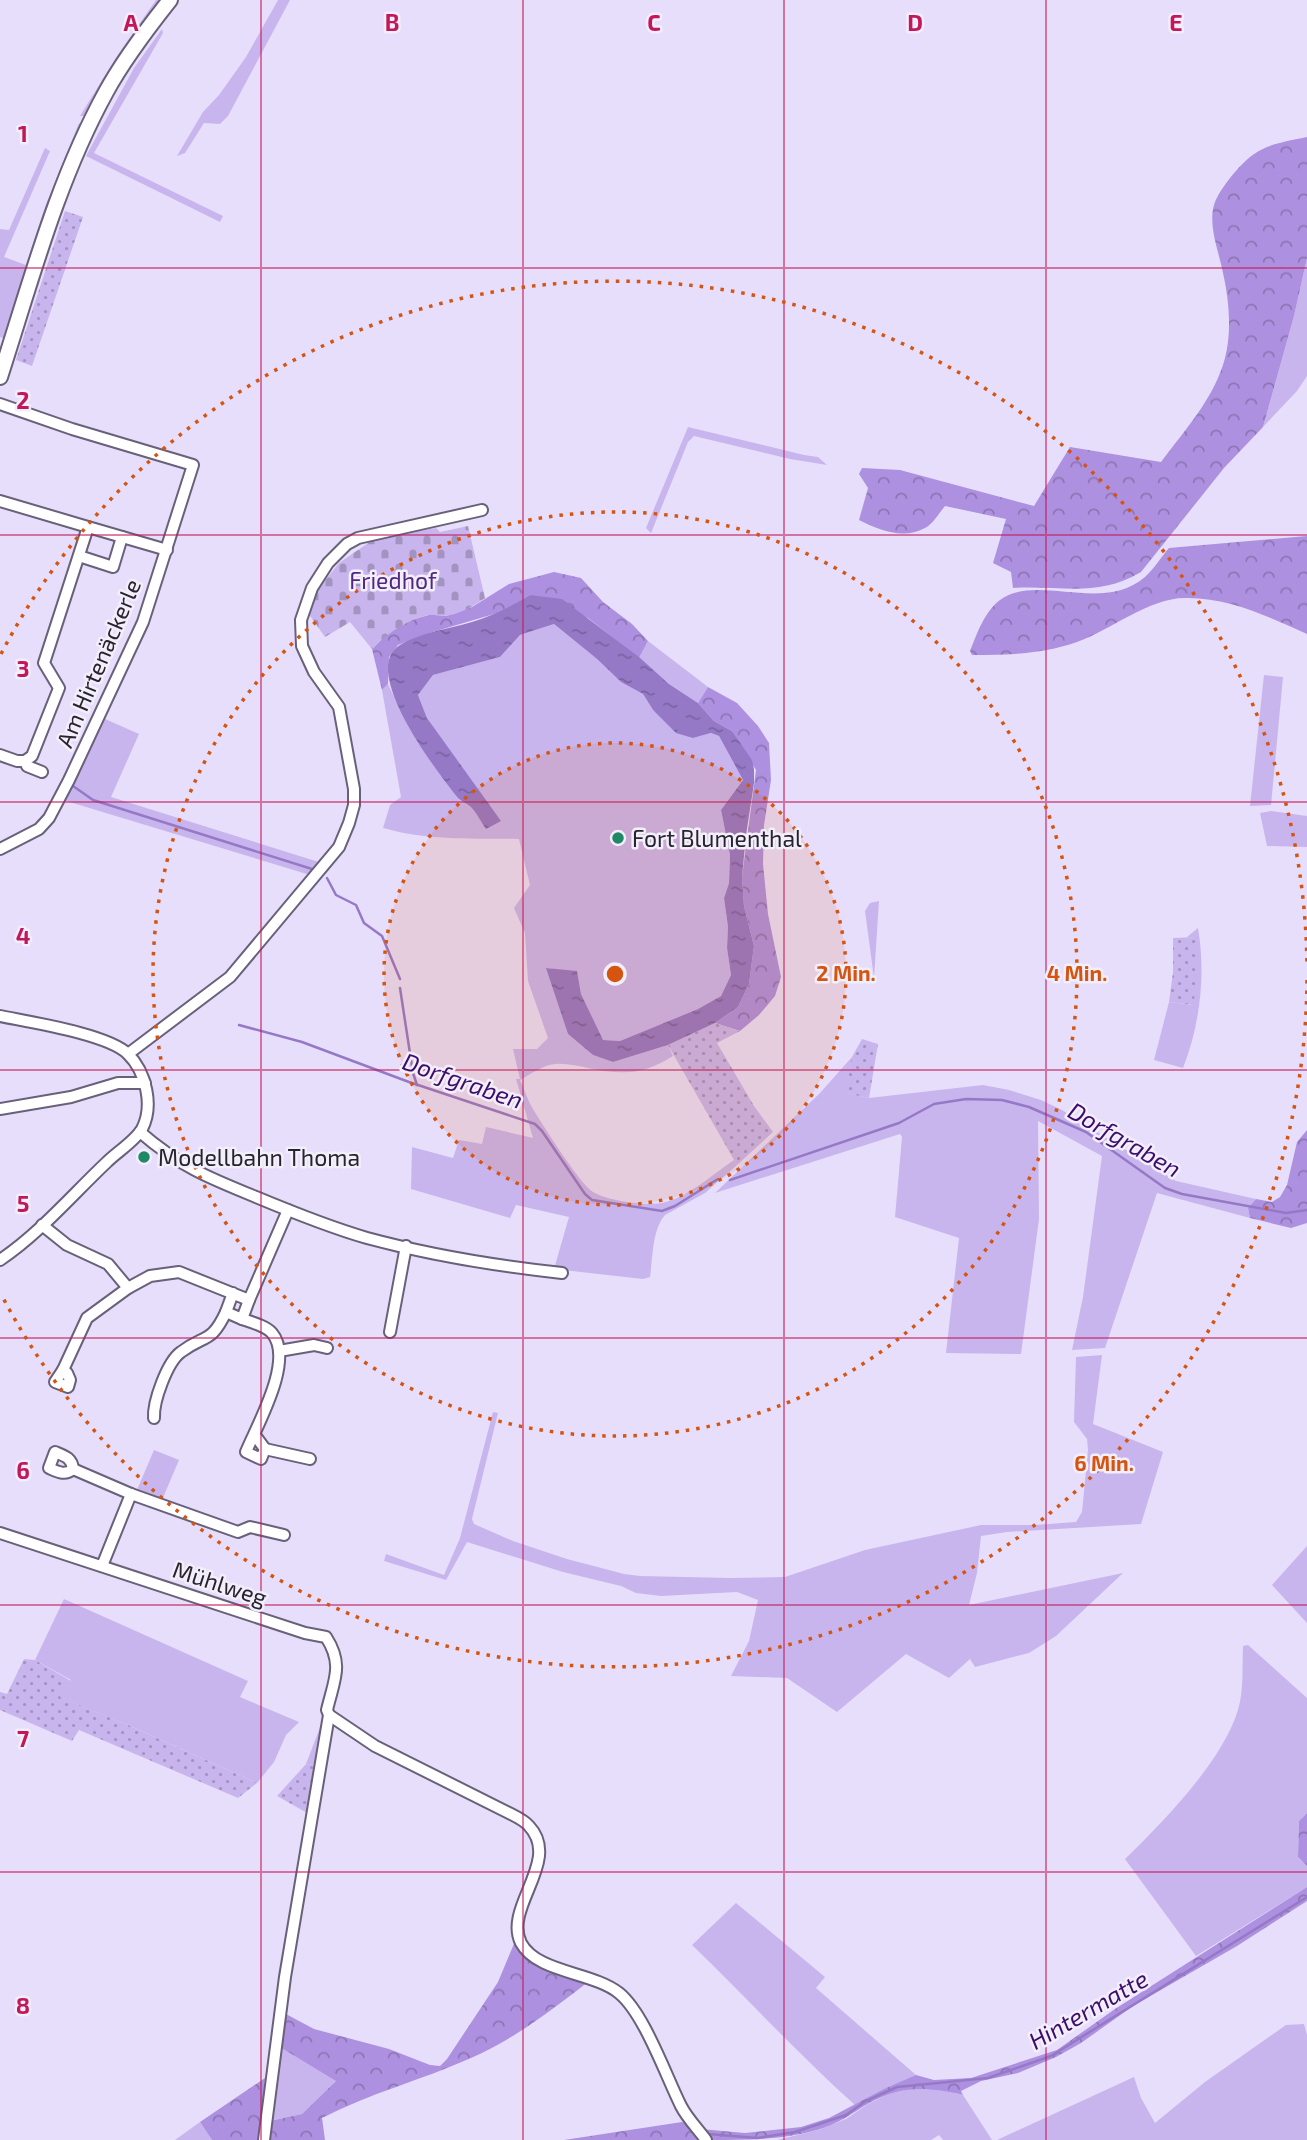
<svg xmlns="http://www.w3.org/2000/svg" width="1307" height="2140" viewBox="0 0 1307 2140" font-family="'Exo 2',sans-serif">
  <style>
    .green { fill: #c9b5ed }
    .forest { fill: url(#forest-crowns) }
    .cemetery { fill: url(#cemetery-stones) }
    .garden { fill: url(#garden-dots) }
    .water { fill: url(#water-ripples) }
    .lines { fill: none; stroke-linecap: round; stroke-linejoin: round }
    .stream { stroke: #9679c6; stroke-width: 2.5 }
    .minor-casing { stroke: #69607a; stroke-width: 14 }
    .tertiary-casing { stroke: #69607a; stroke-width: 18 }
    .minor { stroke: #fff; stroke-width: 10 }
    .tertiary { stroke: #fff; stroke-width: 14 }
    .grid { fill: none; stroke: #c2185b; stroke-width: 2; stroke-opacity: 0.55 }
    .ring { fill: none; stroke: #d55410; stroke-width: 3.5; stroke-dasharray: 3.5 7 }
    .poi-dot { fill: #1f8865; stroke: #f2eefa; stroke-width: 2.5 }
    .labels { text-anchor: middle; dominant-baseline: central; stroke-width: 5; stroke-linejoin: round; paint-order: stroke }
    .park-label { font-size: 23px; fill: #512783; stroke: #f2eefa }
    .street-label { font-size: 23px; fill: #28242f; stroke: #f2eefa }
    .poi-label { font-size: 23px; fill: #28242f; stroke: #f2eefa; text-anchor: start }
    .water-label { font-size: 24px; font-style: italic; fill: #3d0c6c; stroke: #f2eefa }
    .grid-label { font-size: 23px; text-anchor: middle; font-weight: bold; fill: #c2185b; stroke: #f2eefa; stroke-width: 5; stroke-linejoin: round; paint-order: stroke }
    .centre { fill: #d55410; stroke: #f2eefa; stroke-width: 3.5 }
    .ring-label { font-size: 21px; text-anchor: middle; font-weight: bold; fill: #d55410; stroke: #f2eefa; stroke-width: 5; stroke-linejoin: round; paint-order: stroke }
  </style>
  <defs>
    <pattern id="forest-crowns" width="20" height="18" patternUnits="userSpaceOnUse" patternTransform="scale(1.75)"><rect width="20" height="18" fill="#ad90df"/><path d="M2 6a3 3 0 1 1 6 0M12 15a3 3 0 1 1 6 0" fill="none" stroke="#8d75b5"/></pattern>
    <pattern id="cemetery-stones" width="16" height="16" patternUnits="userSpaceOnUse" patternTransform="scale(1.75)"><rect width="16" height="16" fill="#c9b5ed"/><path d="M2 7V4a2 2 0 0 1 4 0v3zM10 15v-3a2 2 0 0 1 4 0v3z" fill="#a393c0"/></pattern>
    <pattern id="garden-dots" width="8" height="8" patternUnits="userSpaceOnUse" patternTransform="scale(1.75)"><rect width="8" height="8" fill="#c9b5ed"/><path d="M2 2h.1M6 6h.1" fill="none" stroke="#a393c0" stroke-width="1.8" stroke-linecap="round"/></pattern>
    <pattern id="water-ripples" width="26" height="14" patternUnits="userSpaceOnUse" patternTransform="scale(1.75)"><rect width="26" height="14" fill="#9679c6"/><path d="M2 4q2-2 4 0t4 0M15 11q2-2 4 0t4 0" fill="none" stroke="#7a63a1"/></pattern>
  </defs>
  <rect width="100%" height="100%" fill="#e7defb"/>
  <!-- green -->
  <g class="green">
    <polygon points="156,0 164,0 88,116 80,116 117,56"/>
    <polygon points="278,0 290,0 228,116 220,124 204,123 185,153 177,156 203,112 219,95 246,57"/>
    <polygon points="162,29 163,33 94,153 223,216 220,222 86,156 134,68"/>
    <polygon points="79,123 83,127 8,340 0,337 0,229 9,230 45,148 50,151 4,257 26,265 45,207"/>
    <polygon points="1307,258 1307,376 1297,391 1263,427 1294,316"/>
    <polygon points="688,427 804,455 818,457 827,465 790,459 694,436 688,442 651,533 646,528"/>
    <path d="M554 624 597 659 621 682 643 694 653 710 693 738 711 733 719 736 743 780 721 810 730 855 729 883 724 898 728 927 727 948 731 975 721 996 698 1009 620 1041 602 1040 581 994 577 972 547 968 568 1034 593 1055 613 1062 668 1045 673 1056C643 1075 623 1075 588 1068 578 1066 566 1063 555 1064 543 1065 531 1074 520 1080 525 1091 529 1104 536 1114 546 1130 580 1184 593 1192 608 1201 649 1207 666 1202 691 1195 713 1174 734 1160L737 1165 705 1193 665 1215C652 1230 653 1257 650 1277L643 1279 554 1269 569 1217 516 1205 510 1218 411 1189 412 1147 453 1158 459 1140 482 1144 486 1127 533 1138 516 1079H520L513 1049H537L548 1038 528 981 525 933 514 908 530 885 519 839C473 838 428 841 383 828L390 805 401 797 382 690 388 684C408 727 432 764 461 801L453 757 427 718 418 695 433 675 500 657 520 635Z"/>
    <polygon points="648,641 708,687 698,703 669,684 639,658"/>
    <polygon points="1264,675 1283,677 1271,805 1250,806"/>
    <polygon points="103,718 139,734 111,797 322,863 310,875 63,800"/>
    <polygon points="1271,811 1307,816 1307,847 1267,846 1260,813"/>
    <polygon points="879,901 874,978 865,911 870,903"/>
    <path d="M1198 928C1206 974 1200 1025 1183 1068L1154 1060 1169 1002 1193 1005 1195 937H1187Z"/>
    <polygon points="852,1057 846,1093 869,1098 983,1085 1009,1090 1041,1100 1062,1110 1176,1181 1256,1199 1248,1208 1250,1218 1157,1193 1105,1348 1072,1350 1083,1297 1102,1156 1038,1121 1039,1219 1021,1354 946,1353 959,1238 895,1217 902,1137 900,1134 715,1193 820,1093"/>
    <polygon points="1102,1355 1093,1424 1163,1452 1141,1524 1007,1532 981,1536 977,1573 969,1605 1123,1573 1056,1636 1029,1653 975,1667 970,1659 949,1678 906,1654 837,1712 787,1678 731,1676 749,1641 758,1600 737,1592 661,1596 636,1593 621,1586 563,1572 467,1542 446,1580 384,1561 386,1554 444,1575 460,1538 493,1412 498,1413 472,1519 474,1524 513,1541 567,1559 624,1574 640,1576 731,1578 785,1577 865,1550 981,1525 1035,1525 1076,1522 1082,1512 1088,1450 1087,1439 1074,1422 1076,1357"/>
    <polygon points="154,1450 179,1460 162,1500 137,1490"/>
    <polygon points="1307,1546 1307,1623 1272,1585"/>
    <polygon points="64,1599 248,1681 240,1697 299,1722 286,1735 274,1762 257,1783 128,1725 59,1697 71,1680 35,1660"/>
    <path d="M1248 1645 1307 1698V1813L1299 1821 1298 1857 1307 1866V1887L1196 1956 1125 1859C1163 1822 1222 1762 1238 1710 1244 1690 1242 1667 1243 1646Z"/>
    <polygon points="324,1717 318,1767 306,1764"/>
    <path d="M736 1903 825 1977 816 1988 916 2075 855 2105C798 2054 747 1998 692 1945Z"/>
    <polygon points="1304,2024 1307,2035 1307,2140 997,2140 1134,2077 1141,2098 1155,2123 1205,2082 1286,2025"/>
    <polygon points="280,2047 337,2080 302,2114 270,2121"/>
    <polygon points="914,2088 936,2089 963,2095 992,2140 943,2140 939,2135 931,2140 777,2140 818,2130 846,2119 868,2104 888,2094"/>
    <polygon points="200,2122 212,2140 175,2140"/>
  </g>
  <!-- forest -->
  <g class="forest">
    <path d="M1307 137V258L1294 316 1263 427 1224 468 1141 572C1097 598 1062 585 1013 588L1011 572 993 563 1006 519 945 506C939 513 933 524 925 528 903 540 879 530 859 520L868 488 859 474 862 468 900 470 1034 506 1070 447 1161 462C1185 430 1215 397 1225 358 1232 332 1229 299 1223 273 1219 252 1208 226 1214 205 1217 195 1224 186 1230 178 1256 146 1268 145 1307 137Z"/>
    <path d="M1307 536V634C1269 617 1228 597 1185 598 1149 598 1111 630 1077 642 1043 654 1008 655 972 655L970 651C977 634 984 612 1000 600 1037 573 1102 614 1145 577 1154 569 1161 557 1169 548Z"/>
    <polygon points="554,572 581,578 603,602 632,624 648,641 639,658 588,618 530,595 501,612 426,634 398,645 389,657 388,684 382,690 372,649 388,633 408,621 432,614 446,616 472,607 509,584"/>
    <polygon points="708,687 737,703 758,726 769,743 771,780 764,825 763,864 768,914 781,977 775,996 759,1015 740,1031 715,1023 738,1007 749,984 754,946 744,906 742,877 756,770 732,731 714,721 698,703"/>
    <polygon points="1307,1130 1307,1223 1291,1228 1250,1218 1248,1208 1256,1199 1272,1202 1280,1197 1287,1185 1297,1142"/>
    <polygon points="1307,1813 1307,1866 1298,1857 1299,1821"/>
    <path d="M1307 1887V1901L1237 1946 1133 2006 1081 2043 1056 2057 1018 2073 981 2081 961 2091 963 2095C927 2087 903 2085 869 2103 851 2114 838 2124 817 2130 780 2140 748 2140 710 2140L700 2129 745 2133 801 2127 829 2118 884 2089 916 2075 934 2080 971 2078 1057 2050 1115 2009Z"/>
    <path d="M516 1939 524 1953 592 1979C554 2008 515 2039 471 2058 422 2080 370 2093 322 2118L325 2140H269L270 2121 302 2114 336 2081 280 2047 284 2013 314 2029 389 2049 430 2065 440 2066 447 2059 498 1982Z"/>
    <polygon points="265,2078 259,2140 212,2140 200,2122"/>
    <polygon points="682,2122 691,2126 701,2140 564,2140"/>
  </g>
  <!-- cemetery -->
  <path class="cemetery" d="M468 526 485 598C474 606 458 615 444 616 438 616 434 614 428 615 405 621 388 633 372 649L350 622 325 637 308 613 316 592 339 563 374 539 436 528 440 532Z"/>
  <!-- garden -->
  <g class="garden">
    <polygon points="65,211 83,217 32,366 16,360"/>
    <polygon points="1195,937 1197,941 1194,1005 1169,1002 1173,972 1173,938"/>
    <polygon points="715,1023 740,1031 717,1043 754,1106 773,1132 737,1165 668,1045"/>
    <polygon points="862,1039 878,1044 869,1098 845,1093 852,1057"/>
    <polygon points="24,1659 35,1660 71,1681 60,1697 128,1725 257,1783 238,1798 79,1730 72,1741 0,1710 0,1692 7,1694"/>
    <polygon points="306,1764 318,1767 309,1814 277,1796"/>
  </g>
  <!-- water -->
  <path class="water" d="M530 595 562 599 639 657 669 684 698 703 714 721 732 731 752 760 754 769V783L746 835 742 877 744 906 754 946 749 984 738 1007 715 1023 668 1045 613 1062 593 1055 568 1034 546 968 577 971 581 994 603 1040 620 1041 698 1009 721 996 731 975 727 948 728 927 724 898 729 883 730 855 721 810 743 780 719 736 711 733 693 738 676 733 653 710 643 694 621 682 597 659 554 624 520 635 500 657 433 675 418 695 427 718 501 821 486 829C481 822 477 813 471 807 467 803 462 802 458 798 438 773 358 670 400 645 421 632 449 629 472 622 493 616 511 606 530 595Z"/>
  <g class="lines">
    <!-- stream -->
    <g class="stream">
      <polyline points="73,786 93,800 312,869"/>
      <polyline points="327,878 336,895 356,905 364,923 382,936 400,979"/>
      <polyline points="400,988 413,1073 417,1085"/>
      <polyline points="239,1025 302,1042 409,1082 535,1124 542,1131 585,1194 592,1200 662,1211 675,1206 718,1179"/>
      <polyline points="730,1180 899,1123 934,1104 966,1099 1002,1100 1029,1107 1086,1132 1165,1188 1182,1194 1286,1213 1307,1210"/>
      <polyline points="708,2134 757,2138 795,2132 846,2115 866,2101 897,2087 988,2078 1051,2056 1307,1897"/>
    </g>
    <!-- minor casing -->
    <g class="minor-casing">
      <g id="minor">
        <polyline points="0,404 72,429 193,465 143,622 69,780 49,818 39,829 0,849"/>
        <polyline points="0,501 88,527 44,663 59,688 32,756 25,761"/>
        <polyline points="88,527 167,550"/>
        <polyline points="79,556 113,567 122,537"/>
        <polyline points="0,755 17,761 25,761 27,766 42,772"/>
        <path d="M0 1016C29 1022 108 1034 128 1054 146 1072 154 1106 142 1129 135 1141 117 1152 107 1162 72 1195 40 1233 0 1260"/>
        <polyline points="128,1054 230,977 339,847 349,823 354,805 354,789 339,707 314,672 302,646 301,620 312,588 328,563 347,544 358,538 482,510"/>
        <polyline points="0,1109 71,1097 118,1083 145,1083"/>
        <path d="M140 1132C179 1166 209 1178 256 1197 292 1212 329 1227 367 1238 430 1255 497 1266 562 1273"/>
        <polyline points="42,1225 67,1245 108,1264 128,1288"/>
        <polyline points="249,1300 288,1210"/>
        <path d="M242 1319C251 1322 266 1326 272 1333 295 1360 257 1425 246 1452L261 1459 265 1449 254 1434"/>
        <polyline points="390,1332 406,1246"/>
        <polyline points="279,1351 314,1345 327,1348"/>
        <polyline points="63,1370 87,1318 128,1288 150,1276 179,1272 249,1300 242,1319 226,1312 233,1293"/>
        <polygon points="63,1370 67,1373 70,1380 68,1387 55,1382"/>
        <path d="M154 1418C153 1402 167 1362 181 1352 205 1334 211 1344 226 1312"/>
        <polyline points="265,1449 310,1459"/>
        <path d="M55 1452C65 1456 72 1458 73 1469 65 1476 58 1472 49 1468Z"/>
        <polyline points="73,1469 131,1494 238,1532 250,1527 284,1535"/>
        <path d="M0 1533 305 1633 326 1637C344 1665 334 1680 327 1710L329 1715 285 1977 264 2140"/>
        <polyline points="102,1566 131,1494"/>
        <path d="M329 1715 375 1746 511 1814C517 1817 525 1821 529 1826 562 1861 503 1907 521 1943 537 1973 593 1972 619 1993 644 2013 666 2076 681 2106 687 2118 698 2129 706 2140"/>
      </g>
    </g>
    <!-- tertiary casing -->
    <g class="tertiary-casing">
      <path id="tertiary" d="M0 377C31 281 57 181 106 92 124 59 147 29 170 0"/>
    </g>
    <!-- minor -->
    <use href="#minor" class="minor"/>
    <!-- tertiary -->
    <use href="#tertiary" class="tertiary"/>
  </g>
  <!-- grid -->
  <path class="grid" d="M261 0V2140M523 0V2140M784 0V2140M1046 0V2140M0 268H1307M0 535H1307M0 802H1307M0 1070H1307M0 1338H1307M0 1605H1307M0 1872H1307"/>
  <!-- distance rings -->
  <circle cx="615" cy="974" r="231" fill="#d55410" fill-opacity=".12"/>
  <g class="ring">
    <circle cx="615" cy="974" r="231"/>
    <circle cx="615" cy="974" r="462"/>
    <path d="M1307 980A692 692 0 0 1 1 1294M1 654A692 692 0 0 1 1307 968"/>
  </g>
  <!-- markers -->
  <g class="poi-dot">
    <circle cx="618" cy="838" r="7"/>
    <circle cx="144" cy="1157" r="7"/>
  </g>
  <g class="labels">
    <!-- park labels -->
    <g class="park-label">
      <text x="393" y="580">Friedhof</text>
    </g>
    <!-- street labels -->
    <g class="street-label">
      <text transform="translate(98 663) rotate(-67)">Am Hirtenäckerle</text>
      <text transform="translate(220 1583) rotate(18)">Mühlweg</text>
    </g>
    <!-- poi labels -->
    <g class="poi-label">
      <text x="632" y="838">Fort Blumenthal</text>
      <text x="158" y="1157">Modellbahn Thoma</text>
    </g>
    <!-- water labels -->
    <g class="water-label">
      <text transform="translate(463 1080) rotate(19)">Dorfgraben</text>
      <text transform="translate(1125 1139) rotate(30)">Dorfgraben</text>
      <text transform="translate(1088 2009) rotate(-30)">Hintermatte</text>
    </g>
  </g>
  <g class="grid-label">
    <text x="131" y="31">A</text>
    <text x="392" y="31">B</text>
    <text x="654" y="31">C</text>
    <text x="915" y="31">D</text>
    <text x="1176" y="31">E</text>
    <text x="23" y="142">1</text>
    <text x="23" y="409">2</text>
    <text x="23" y="677">3</text>
    <text x="23" y="944">4</text>
    <text x="23" y="1212">5</text>
    <text x="23" y="1479">6</text>
    <text x="23" y="1747">7</text>
    <text x="23" y="2014">8</text>
  </g>
  <circle cx="615" cy="974" r="10" class="centre"/>
  <g class="ring-label">
    <text x="846" y="981">2 Min.</text>
    <text x="1077" y="981">4 Min.</text>
    <text x="1104" y="1471">6 Min.</text>
  </g>
</svg>
